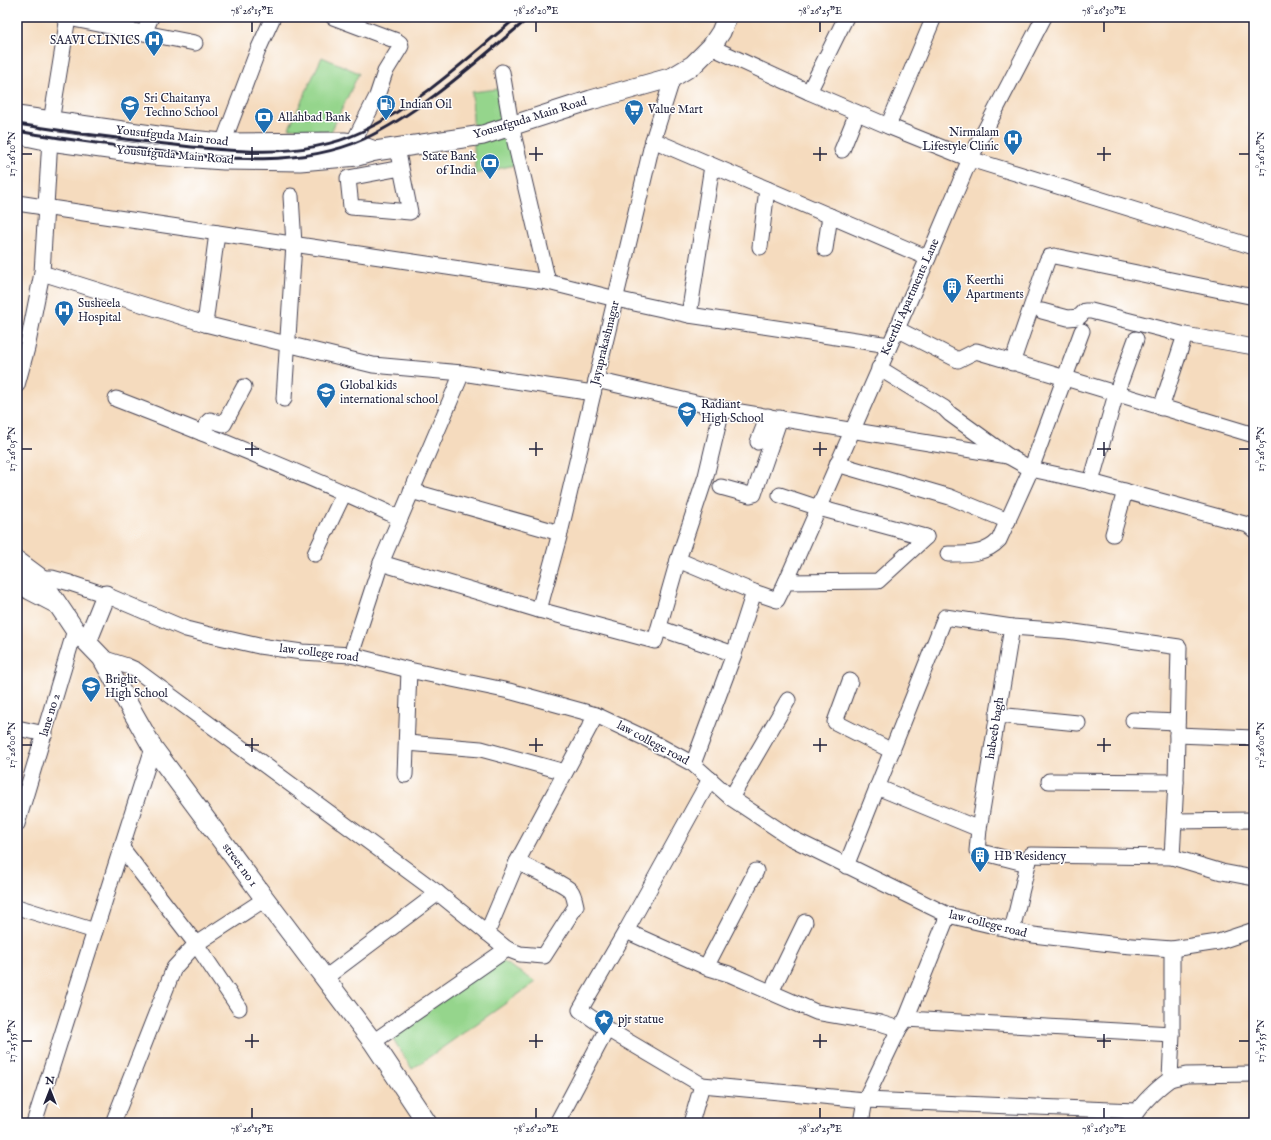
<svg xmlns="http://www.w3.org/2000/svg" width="1271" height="1140" viewBox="0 0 1271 1140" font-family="'IM FELL English',serif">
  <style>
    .green { fill: #95d58c; stroke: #5c7c64 }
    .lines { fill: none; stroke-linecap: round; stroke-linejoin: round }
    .minor-casing { stroke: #423e4f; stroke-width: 17 }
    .major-casing { stroke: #423e4f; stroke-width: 21 }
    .minor { stroke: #fff; stroke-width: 15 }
    .major { stroke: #fff; stroke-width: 19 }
    .rail { stroke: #22223b; stroke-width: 3 }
    .ticks { fill: none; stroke: #22223b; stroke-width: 1.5 }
    .labels { text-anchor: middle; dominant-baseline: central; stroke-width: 3; stroke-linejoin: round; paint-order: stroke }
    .poi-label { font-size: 12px; fill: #22223b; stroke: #fff; text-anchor: start }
    .street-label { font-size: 12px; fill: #22223b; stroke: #fff }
    .neatline { fill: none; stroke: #22223b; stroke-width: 1.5 }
    .ticks-label { font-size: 10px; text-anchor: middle; fill: #22223b }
  </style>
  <rect width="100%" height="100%" fill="#fff"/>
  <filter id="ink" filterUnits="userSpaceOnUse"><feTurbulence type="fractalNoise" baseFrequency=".025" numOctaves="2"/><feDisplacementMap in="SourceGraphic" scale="8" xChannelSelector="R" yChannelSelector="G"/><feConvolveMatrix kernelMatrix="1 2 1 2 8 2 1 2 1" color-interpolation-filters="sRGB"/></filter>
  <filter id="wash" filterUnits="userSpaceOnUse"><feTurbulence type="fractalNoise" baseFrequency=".012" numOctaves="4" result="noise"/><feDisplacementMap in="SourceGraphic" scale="16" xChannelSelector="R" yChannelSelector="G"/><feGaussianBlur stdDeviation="0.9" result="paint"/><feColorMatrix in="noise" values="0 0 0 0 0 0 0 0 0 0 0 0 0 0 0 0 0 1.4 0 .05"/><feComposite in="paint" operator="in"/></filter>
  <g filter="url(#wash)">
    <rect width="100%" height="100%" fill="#f5dbbe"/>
    <!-- green -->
    <g class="green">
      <polygon points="322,57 359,73 331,132 289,128"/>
      <polygon points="498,89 515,165 475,174 472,92"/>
      <polygon points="497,958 536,982 412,1069 392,1037"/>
    </g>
  </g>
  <g filter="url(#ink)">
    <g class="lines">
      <!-- minor casing -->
      <g class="minor-casing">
        <g id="minor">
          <polyline points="63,17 195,43"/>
          <polyline points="68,17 51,122 42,273 205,324 373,365 462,373 593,393"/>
          <polyline points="333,17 397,41 400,43 401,46 385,72 377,96 353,143"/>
          <polyline points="144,33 151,17"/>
          <polyline points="711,47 809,92 888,126 970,159 1254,247"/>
          <polyline points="502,72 511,125 548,282"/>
          <polyline points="809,92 846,17"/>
          <polyline points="888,126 934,17"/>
          <polyline points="653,140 928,258"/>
          <polyline points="223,143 258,50 273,17"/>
          <polyline points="397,148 410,212 351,207 348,178 401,168"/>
          <polyline points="842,150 857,113"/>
          <polyline points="17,203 548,282 616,299 689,315 889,345"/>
          <polyline points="760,247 767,189"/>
          <polyline points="825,249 830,216"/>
          <polyline points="1042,311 1068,318 1079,317 1085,311 1091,311 1185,335 1254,347"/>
          <polyline points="689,315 712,166"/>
          <polyline points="205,324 217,233"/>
          <polyline points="897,329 958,360 976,351 1254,435"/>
          <polyline points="1012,363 1047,261 1049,257 1054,256 1254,297"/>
          <polyline points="879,368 944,408 950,414 1008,456 1031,469 1091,482 1248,525 1254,530"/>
          <polyline points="596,380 722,409 1008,456"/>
          <polyline points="17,385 27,348 42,273"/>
          <path d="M116 399C212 436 306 475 400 518"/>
          <polyline points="284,399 294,244 291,196"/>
          <polyline points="1161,408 1185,335"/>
          <polyline points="202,433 208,422 210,420 224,424 244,387"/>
          <polyline points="758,442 768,416"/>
          <polyline points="837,464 950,497 1008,521"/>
          <polyline points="1091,482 1116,394 1136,339"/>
          <polyline points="721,487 750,495 754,494 780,418"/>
          <polyline points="411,491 560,533"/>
          <polyline points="780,495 819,508 926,537"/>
          <polyline points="1113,534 1125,491"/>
          <polyline points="315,554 344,493"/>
          <path d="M948 554C967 554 985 555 999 540L1031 469 1082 331"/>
          <polyline points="678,560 754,592 777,600 786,582 878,581 926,537"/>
          <polyline points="381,563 539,610 655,641 678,560 706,476 722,409"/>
          <polyline points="786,582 928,258 970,159 1044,17"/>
          <polyline points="34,585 40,578 52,578 70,583 106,595 186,629 206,634 259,646 302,652 351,655 409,670 509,691 596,715 647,739 693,764 731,798 791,838 948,915 1033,935 1119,945 1172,949 1218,942 1254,930"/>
          <polyline points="539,610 560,533 653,140 673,77"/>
          <polyline points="659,628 734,654"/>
          <polyline points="351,655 381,563 462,373"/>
          <path d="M102 658 127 666 136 670 438 893 507 949 520 954 544 956 576 906C575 902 574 895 571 891 564 883 529 868 517 862"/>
          <polyline points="850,681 835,722 892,751"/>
          <polyline points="997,715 1078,723"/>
          <polyline points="1133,720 1177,722"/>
          <polyline points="17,728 45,734"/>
          <polyline points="1177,735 1254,738"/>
          <polyline points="407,743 481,749 565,772"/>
          <polyline points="693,764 734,654 754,592"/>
          <polyline points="405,775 409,670"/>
          <polyline points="710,779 626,931 580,1010 607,1029 702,1085 865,1100 1136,1111"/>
          <polyline points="1049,781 1176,782"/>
          <polyline points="877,787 979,829 977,851 1028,864 1031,855 1172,857 1222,872 1254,878"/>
          <polyline points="731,798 788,700"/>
          <polyline points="1174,821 1254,820"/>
          <polyline points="17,824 75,630"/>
          <polyline points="979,829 1012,627"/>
          <polyline points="121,847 196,944 239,1008"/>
          <polyline points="846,866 945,617 1012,627 1067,631 1179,647 1176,782 1172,857"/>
          <polyline points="17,907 95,931"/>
          <polyline points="1012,930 1028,864"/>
          <polyline points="626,931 706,967 729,974 816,1012 880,1023 899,1029"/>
          <polyline points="487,933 517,862 596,715"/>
          <polyline points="706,967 756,871"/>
          <polyline points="325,978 438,893"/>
          <polyline points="771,992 805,922"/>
          <polyline points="906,1019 1172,1034"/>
          <polyline points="373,1042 507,949"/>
          <polyline points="1170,1079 1186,1075 1254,1074"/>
          <polyline points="34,1123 153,748"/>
          <polyline points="113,1123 174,968 196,944 265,899"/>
          <polyline points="557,1123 607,1029"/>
          <polyline points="691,1123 702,1085"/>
          <polyline points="861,1123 865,1100 899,1029 906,1019 948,915"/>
          <path d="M1130 1123C1139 1105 1154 1091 1170 1079L1172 1034V949"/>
        </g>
      </g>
      <!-- major casing -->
      <g class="major-casing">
        <g id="major">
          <polyline points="17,116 179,139 223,143 344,142 353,143 375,151"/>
          <polyline points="17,134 50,141 152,155 224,160 300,161 358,156 375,151 483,135 591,100 673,77 693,65 711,47 721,32 727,17"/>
          <polyline points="17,561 40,578 75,630 102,658 153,748 265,899 373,1042 427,1123"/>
          <polyline points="17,581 30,590 57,604"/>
          <polyline points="87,642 106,595"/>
        </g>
      </g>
      <!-- minor -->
      <use href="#minor" class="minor"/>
      <!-- major -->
      <use href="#major" class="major"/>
      <!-- rail -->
      <g class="rail">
        <path d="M17 124C61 131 105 137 149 142 217 150 298 162 361 132 420 104 468 58 517 17"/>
        <path d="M17 131C61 139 105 144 149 150 219 158 298 169 364 139 424 111 479 59 530 17"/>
      </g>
    </g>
  </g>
  <!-- ticks -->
  <path class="ticks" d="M252 22V32M536 22V32M820 22V32M1104 22V32M252 147V161M536 147V161M820 147V161M1104 147V161M22 154H32M245 154H259M529 154H543M813 154H827M1097 154H1111M1239 154H1249M252 442V456M536 442V456M820 442V456M1104 442V456M22 449H32M245 449H259M529 449H543M813 449H827M1097 449H1111M1239 449H1249M252 738V752M536 738V752M820 738V752M1104 738V752M22 745H32M245 745H259M529 745H543M813 745H827M1097 745H1111M1239 745H1249M252 1034V1048M536 1034V1048M820 1034V1048M1104 1034V1048M22 1041H32M245 1041H259M529 1041H543M813 1041H827M1097 1041H1111M1239 1041H1249M252 1108V1118M536 1108V1118M820 1108V1118M1104 1108V1118"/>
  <!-- icons -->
  <defs>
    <g id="hospital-pin" transform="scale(1)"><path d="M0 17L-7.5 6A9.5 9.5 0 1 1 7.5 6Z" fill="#1f6fb2" stroke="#fff"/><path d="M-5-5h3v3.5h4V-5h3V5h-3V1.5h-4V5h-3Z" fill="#fff"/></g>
    <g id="fuel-pin" transform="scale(1)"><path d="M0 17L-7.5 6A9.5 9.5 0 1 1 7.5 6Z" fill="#1f6fb2" stroke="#fff"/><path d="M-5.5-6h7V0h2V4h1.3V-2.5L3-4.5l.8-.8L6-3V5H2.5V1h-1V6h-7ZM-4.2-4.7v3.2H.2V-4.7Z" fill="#fff"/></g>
    <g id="school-pin" transform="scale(1)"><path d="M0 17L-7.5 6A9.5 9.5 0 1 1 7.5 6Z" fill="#1f6fb2" stroke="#fff"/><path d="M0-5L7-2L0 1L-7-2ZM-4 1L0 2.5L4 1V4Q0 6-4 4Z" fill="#fff"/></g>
    <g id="supermarket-pin" transform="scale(1)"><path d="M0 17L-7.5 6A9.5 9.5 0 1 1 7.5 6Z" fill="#1f6fb2" stroke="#fff"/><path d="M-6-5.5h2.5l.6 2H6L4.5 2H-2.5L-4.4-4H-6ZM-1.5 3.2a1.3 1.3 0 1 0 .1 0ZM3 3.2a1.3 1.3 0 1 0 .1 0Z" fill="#fff"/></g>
    <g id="bank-pin" transform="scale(1)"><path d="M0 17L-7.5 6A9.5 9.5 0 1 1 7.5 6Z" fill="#1f6fb2" stroke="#fff"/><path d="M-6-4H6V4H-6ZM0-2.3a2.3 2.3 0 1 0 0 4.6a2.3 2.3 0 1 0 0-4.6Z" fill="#fff"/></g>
    <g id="building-pin" transform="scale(1)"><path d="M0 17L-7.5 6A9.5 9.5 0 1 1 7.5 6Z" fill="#1f6fb2" stroke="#fff"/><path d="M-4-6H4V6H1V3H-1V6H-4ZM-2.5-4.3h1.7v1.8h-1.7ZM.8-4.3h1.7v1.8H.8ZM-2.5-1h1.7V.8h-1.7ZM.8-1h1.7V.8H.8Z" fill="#fff"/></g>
    <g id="university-pin" transform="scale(1)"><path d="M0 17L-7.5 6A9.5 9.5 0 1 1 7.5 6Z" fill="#1f6fb2" stroke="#fff"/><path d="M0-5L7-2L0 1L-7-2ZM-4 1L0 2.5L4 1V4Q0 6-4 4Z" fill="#fff"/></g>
    <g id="sight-pin" transform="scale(1)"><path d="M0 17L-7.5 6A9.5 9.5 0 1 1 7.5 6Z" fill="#1f6fb2" stroke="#fff"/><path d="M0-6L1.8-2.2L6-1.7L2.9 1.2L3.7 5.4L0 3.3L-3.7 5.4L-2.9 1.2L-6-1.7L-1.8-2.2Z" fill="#fff"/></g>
  </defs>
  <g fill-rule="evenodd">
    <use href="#hospital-pin" x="154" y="40"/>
    <use href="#fuel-pin" x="386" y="104"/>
    <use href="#school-pin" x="130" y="105"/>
    <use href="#supermarket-pin" x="634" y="109"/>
    <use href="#bank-pin" x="264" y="117"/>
    <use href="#hospital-pin" x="1013" y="139"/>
    <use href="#bank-pin" x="490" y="163"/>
    <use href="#building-pin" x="952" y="287"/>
    <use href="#hospital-pin" x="64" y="310"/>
    <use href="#university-pin" x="326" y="392"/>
    <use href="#university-pin" x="687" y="411"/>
    <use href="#school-pin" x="91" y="686"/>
    <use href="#building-pin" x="980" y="856"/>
    <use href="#sight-pin" x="604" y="1019"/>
  </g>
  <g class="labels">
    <!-- poi labels -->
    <g class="poi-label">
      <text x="140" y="40" text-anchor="end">SAAVI CLINICS</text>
      <text x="144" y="98">Sri Chaitanya<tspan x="144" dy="14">Techno School</tspan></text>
      <text x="400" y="104">Indian Oil</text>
      <text x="648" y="109">Value Mart</text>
      <text x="278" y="117">Allahbad Bank</text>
      <text x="999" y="132" text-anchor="end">Nirmalam<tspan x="999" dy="14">Lifestyle Clinic</tspan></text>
      <text x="476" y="156" text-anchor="end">State Bank<tspan x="476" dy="14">of India</tspan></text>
      <text x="966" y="280">Keerthi<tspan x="966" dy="14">Apartments</tspan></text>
      <text x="78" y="303">Susheela<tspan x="78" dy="14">Hospital</tspan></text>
      <text x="340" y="385">Global kids<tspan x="340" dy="14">international school</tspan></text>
      <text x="701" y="404">Radiant<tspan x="701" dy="14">High School</tspan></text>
      <text x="105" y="679">Bright<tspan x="105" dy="14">High School</tspan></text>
      <text x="994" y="856">HB Residency</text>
      <text x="618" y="1019">pjr statue</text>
    </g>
    <!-- street labels -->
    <g class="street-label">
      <text transform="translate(530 118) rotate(-17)">Yousufguda Main Road</text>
      <text transform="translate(172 136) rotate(6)">Yousufguda Main road</text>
      <text transform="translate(175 155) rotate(5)">Yousufguda Main Road</text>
      <text transform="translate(910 297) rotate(-66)">Keerthi Apartments Lane</text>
      <text transform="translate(605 343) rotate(-76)">Jayaprakashnagar</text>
      <text transform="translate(319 653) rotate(7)">law college road</text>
      <text transform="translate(50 715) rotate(-73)">lane no 2</text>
      <text transform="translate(995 728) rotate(-81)">habeeb bagh</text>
      <text transform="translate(653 743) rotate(28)">law college road</text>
      <text transform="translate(240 865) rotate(54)">street no 1</text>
      <text transform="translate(988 924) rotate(14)">law college road</text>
    </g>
  </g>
  <!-- margin -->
  <rect width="1271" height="1140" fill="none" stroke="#fff" stroke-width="44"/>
  <!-- north arrow -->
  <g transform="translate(50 1090)" stroke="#ffffff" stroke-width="3" paint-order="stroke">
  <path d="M0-3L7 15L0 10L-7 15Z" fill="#22223b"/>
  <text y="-6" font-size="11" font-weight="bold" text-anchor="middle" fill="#22223b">N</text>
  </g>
  <rect x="22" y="22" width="1227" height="1096" class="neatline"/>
  <g class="ticks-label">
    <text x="252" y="14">78°26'15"E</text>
    <text x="536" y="14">78°26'20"E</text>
    <text x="820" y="14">78°26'25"E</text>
    <text x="1104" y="14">78°26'30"E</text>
    <text transform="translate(11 154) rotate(-90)" y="4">17°26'10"N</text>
    <text transform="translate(1260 154) rotate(-90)" y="4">17°26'10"N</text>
    <text transform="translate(11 449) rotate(-90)" y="4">17°26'05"N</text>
    <text transform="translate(1260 449) rotate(-90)" y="4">17°26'05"N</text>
    <text transform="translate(11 745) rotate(-90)" y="4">17°26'00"N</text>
    <text transform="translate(1260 745) rotate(-90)" y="4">17°26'00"N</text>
    <text transform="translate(11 1041) rotate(-90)" y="4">17°25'55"N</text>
    <text transform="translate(1260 1041) rotate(-90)" y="4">17°25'55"N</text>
    <text x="252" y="1132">78°26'15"E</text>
    <text x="536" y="1132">78°26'20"E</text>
    <text x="820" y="1132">78°26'25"E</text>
    <text x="1104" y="1132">78°26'30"E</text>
  </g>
</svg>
